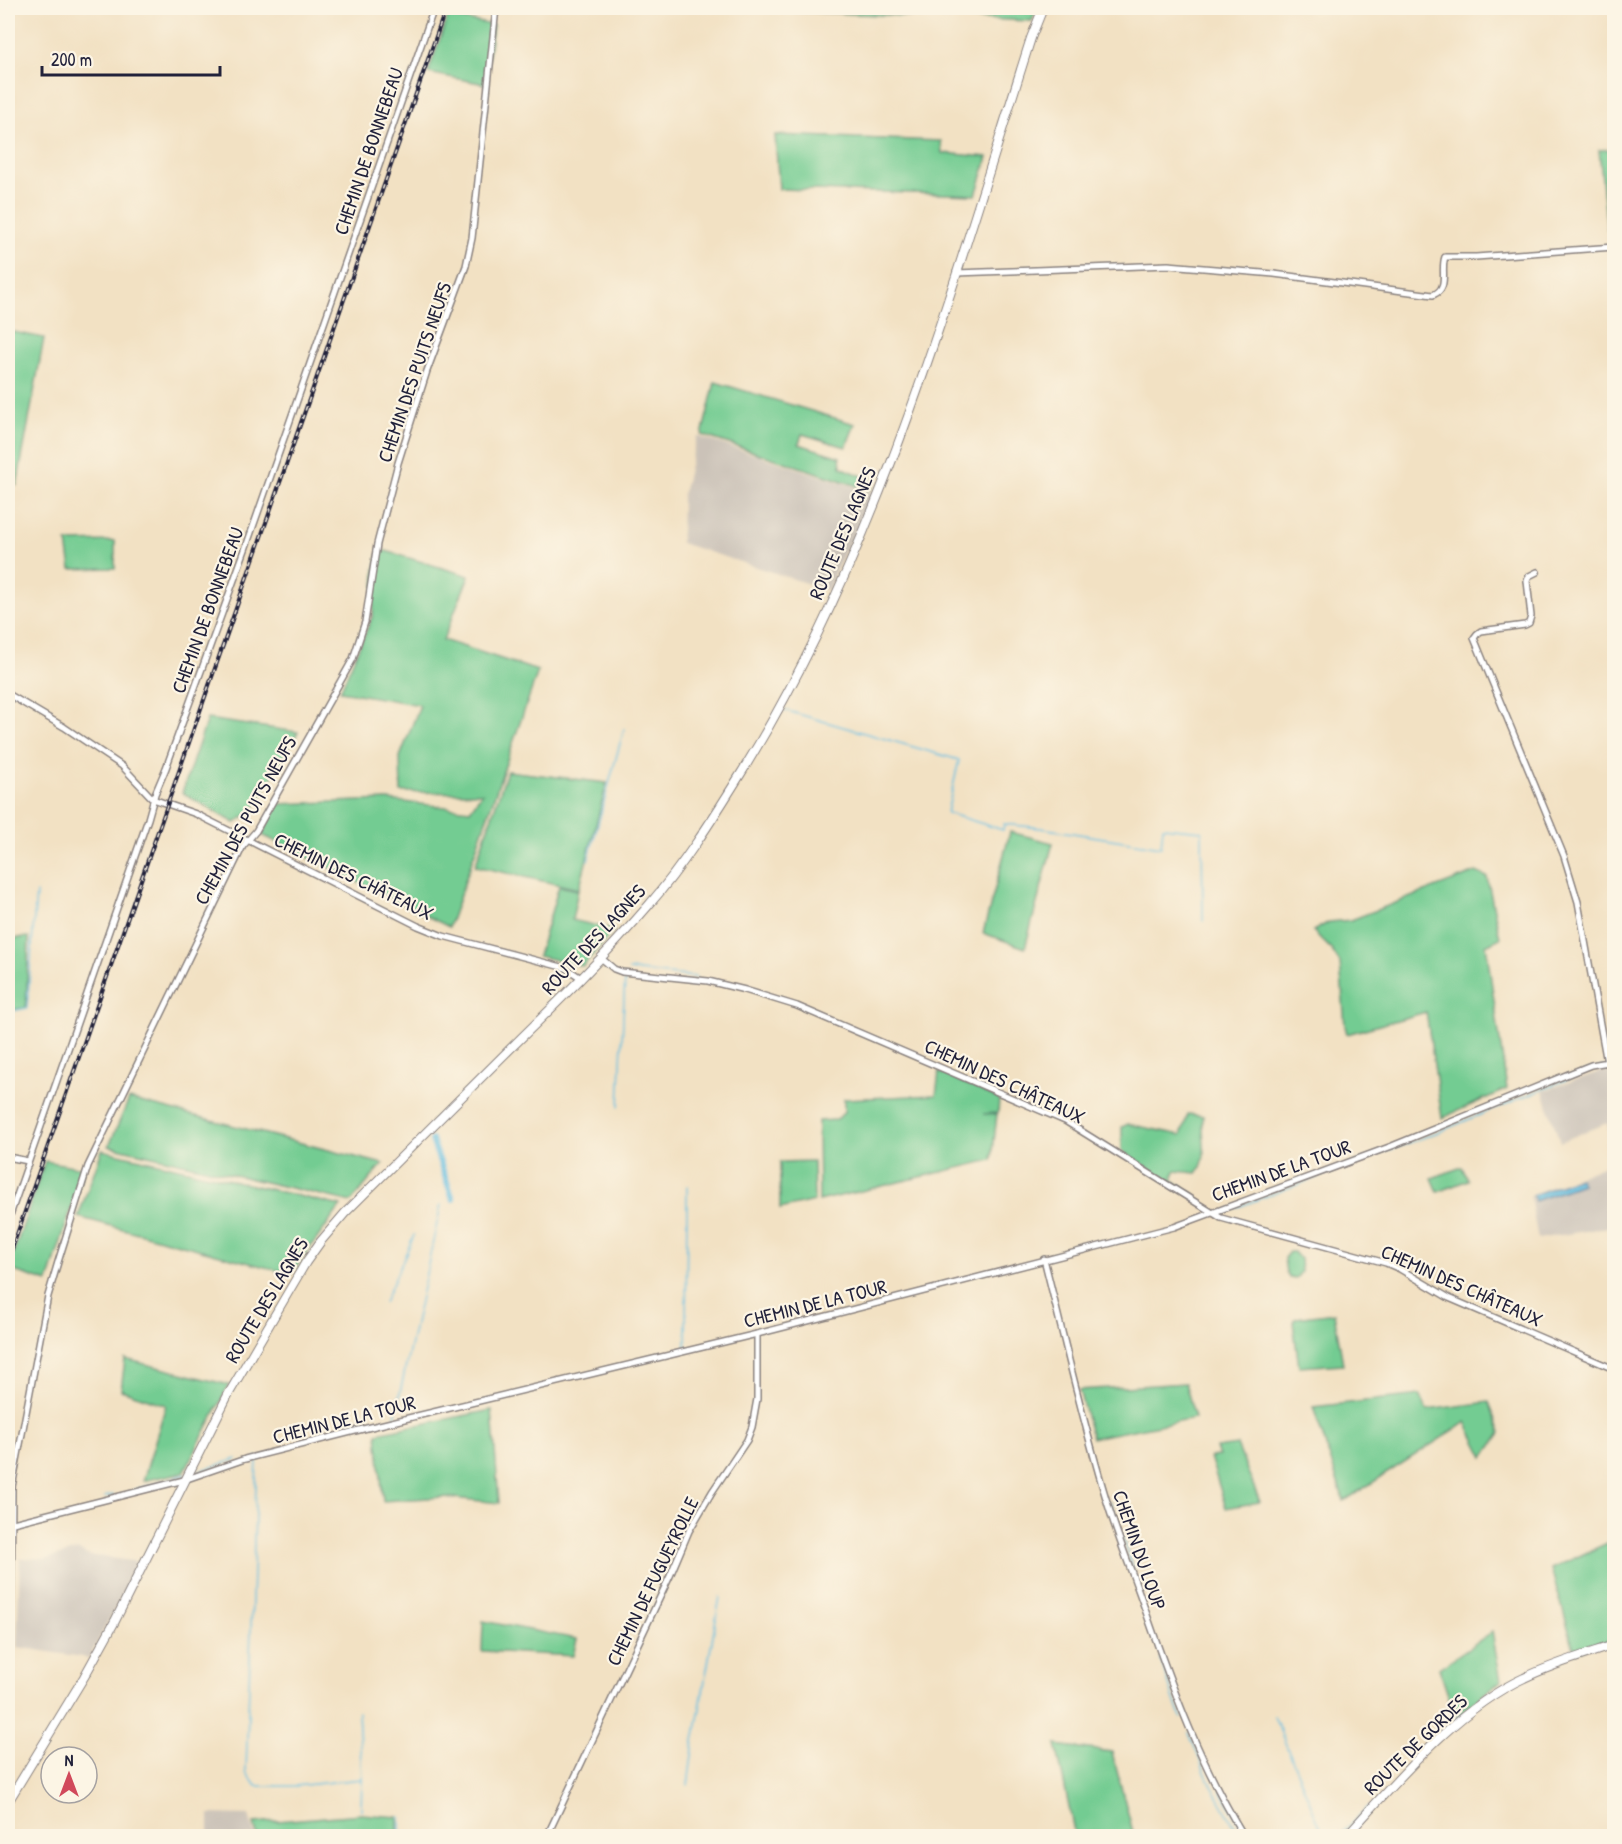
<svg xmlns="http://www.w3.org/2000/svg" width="1622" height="1844" viewBox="0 0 1622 1844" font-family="'Patrick Hand',sans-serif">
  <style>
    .industrial { fill: #cbc2b8 }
    .green { fill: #73cc92; stroke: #4a7766; stroke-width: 1.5 }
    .water { fill: #63bee1; stroke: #42708e; stroke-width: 1.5 }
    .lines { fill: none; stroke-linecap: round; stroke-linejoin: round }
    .stream { stroke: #63bee1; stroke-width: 1.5 }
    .canal { stroke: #63bee1; stroke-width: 6 }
    .street-casing { stroke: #8a827f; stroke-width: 8 }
    .secondary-casing { stroke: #8a827f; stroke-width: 10 }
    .street { stroke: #fff; stroke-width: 5 }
    .secondary { stroke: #fff; stroke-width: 8 }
    .rail-casing { stroke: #22223b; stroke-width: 4 }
    .rail { stroke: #fcf5e5; stroke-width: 1.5; stroke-dasharray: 4.5; stroke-linecap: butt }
    .labels { text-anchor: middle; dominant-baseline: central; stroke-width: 4.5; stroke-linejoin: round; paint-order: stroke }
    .street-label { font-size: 20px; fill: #22223b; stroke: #fcf5e5 }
  </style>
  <rect width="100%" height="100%" fill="#fcf5e5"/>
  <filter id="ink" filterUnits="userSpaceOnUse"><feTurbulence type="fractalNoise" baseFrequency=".0167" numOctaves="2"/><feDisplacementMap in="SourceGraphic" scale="12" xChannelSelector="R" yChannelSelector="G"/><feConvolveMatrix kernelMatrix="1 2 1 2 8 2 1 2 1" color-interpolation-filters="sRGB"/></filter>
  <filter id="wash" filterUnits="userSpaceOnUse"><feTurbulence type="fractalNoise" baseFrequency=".008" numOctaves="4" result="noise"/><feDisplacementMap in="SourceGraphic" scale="24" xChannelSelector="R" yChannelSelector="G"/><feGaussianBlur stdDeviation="1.35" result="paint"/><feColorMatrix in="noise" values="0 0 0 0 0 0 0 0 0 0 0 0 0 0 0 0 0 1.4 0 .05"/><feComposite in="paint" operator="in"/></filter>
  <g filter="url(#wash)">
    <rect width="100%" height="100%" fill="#f2e1c3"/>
    <!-- industrial -->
    <g class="industrial">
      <polygon points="697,436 874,493 836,570 828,590 681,543 682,498"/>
      <polygon points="1614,1067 1614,1150 1607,1123 1560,1142 1543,1091"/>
      <polygon points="1614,1161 1614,1226 1538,1239 1530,1197"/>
      <polygon points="79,1550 87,1555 139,1562 89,1658 17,1647 20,1558 45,1559"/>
      <polygon points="209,1814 249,1815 255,1836 209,1836"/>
    </g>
    <!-- green -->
    <g class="green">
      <polygon points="786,8 1037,8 1032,21 785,11"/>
      <polygon points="448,16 493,25 485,84 428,73"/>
      <polygon points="775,135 941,141 942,153 988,157 976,195 779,189"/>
      <polygon points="1614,149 1614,229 1607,230 1599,150"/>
      <polygon points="8,331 44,338 17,485 8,486"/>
      <polygon points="715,382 855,424 846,447 802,434 799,444 840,457 841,467 874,481 870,490 702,435"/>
      <polygon points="115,541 115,568 71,569 67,542"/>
      <polygon points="379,549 469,576 443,640 538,671 449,927 262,835 277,804 388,800 470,810 482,793 401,792 400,757 420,705 340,691 373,615 375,570"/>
      <polygon points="207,719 298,732 252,812 235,823 182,793"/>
      <polygon points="507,771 607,783 579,889 475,866"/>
      <polygon points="1010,832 1053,843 1025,948 983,933"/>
      <polygon points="1476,872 1487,877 1500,938 1486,945 1507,1089 1442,1118 1426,1012 1347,1034 1345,1026 1340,963 1331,949 1313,931 1329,922 1351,920"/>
      <polygon points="559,886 578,890 572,920 614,930 583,966 538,956"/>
      <polygon points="29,937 26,1008 8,1010 8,939"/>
      <polygon points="939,1072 999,1099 998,1113 983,1114 997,1114 992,1160 819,1201 818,1121 837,1120 844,1112 844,1099 936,1095"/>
      <polygon points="129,1099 383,1164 351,1202 109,1146"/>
      <path d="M1188 1114 1203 1116C1201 1135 1210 1158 1197 1173L1175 1171 1172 1180 1195 1195 1194 1197 1122 1151V1127L1128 1124 1181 1135Z"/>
      <polygon points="102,1150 341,1206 291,1274 78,1217"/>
      <polygon points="45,1161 84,1168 48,1282 8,1269"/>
      <polygon points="813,1161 814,1201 780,1209 780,1162"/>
      <polygon points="1462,1167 1468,1180 1438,1192 1432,1178"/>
      <polygon points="1289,1252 1294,1252 1300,1259 1301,1272 1296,1278 1289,1277 1286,1273 1284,1258"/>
      <polygon points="1334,1313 1343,1364 1299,1367 1293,1322 1296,1318"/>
      <polygon points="125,1359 229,1385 184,1472 143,1481 166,1405 121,1390"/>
      <polygon points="1185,1383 1195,1418 1092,1438 1079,1390"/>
      <polygon points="1420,1395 1427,1410 1489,1402 1501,1433 1484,1457 1466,1422 1344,1501 1313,1407"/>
      <polygon points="492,1410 499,1503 444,1497 383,1501 377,1433"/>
      <polygon points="1237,1445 1260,1502 1226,1508 1210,1457 1219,1456 1216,1448"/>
      <polygon points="1614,1540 1614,1639 1575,1652 1551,1569"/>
      <polygon points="483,1621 577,1639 573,1656 482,1651"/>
      <polygon points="1492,1632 1501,1681 1455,1716 1439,1668"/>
      <polygon points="1056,1745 1112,1752 1134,1836 1075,1836"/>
      <polygon points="361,1814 398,1817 398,1836 257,1836 254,1823"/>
    </g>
    <!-- water -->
    <polygon class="water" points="1579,1178 1582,1184 1535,1201 1533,1195"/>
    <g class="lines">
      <!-- stream -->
      <g class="stream">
        <polyline points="784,710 959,760 947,813 1003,830 1004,824 1041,828 1161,847 1163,827 1202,831 1203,921"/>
        <polyline points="588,860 624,729"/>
        <polyline points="629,970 696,977"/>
        <polyline points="8,1020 8,1012 27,1008 36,893"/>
        <polyline points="619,1107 625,976"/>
        <polyline points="1227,1211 1438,1132 1587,1071 1614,1065"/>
        <polyline points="384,1303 414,1235"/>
        <polyline points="686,1348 687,1186"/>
        <polyline points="395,1416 441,1205"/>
        <polyline points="257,1457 246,1772 256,1786 295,1786 362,1779 361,1810"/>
        <polyline points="193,1473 237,1459"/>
        <polyline points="135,1490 185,1475"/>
        <polyline points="105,1497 113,1495"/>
        <polyline points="1110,1502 1133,1569"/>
        <polyline points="1160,1658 1178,1711 1182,1718"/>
        <polyline points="358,1712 362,1779"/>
        <polyline points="1274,1716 1324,1836"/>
        <polyline points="1455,1720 1463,1713"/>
        <polyline points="1189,1733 1207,1777 1240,1836"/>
        <polyline points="1418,1754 1427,1745"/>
        <polyline points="688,1785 694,1741 720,1597"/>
        <polyline points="1221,1790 1248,1836"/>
        <polyline points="400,1817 400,1836"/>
        <polyline points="1339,1836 1369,1806"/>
      </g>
      <!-- canal -->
      <polyline class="canal" points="432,1140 453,1199"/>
    </g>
  </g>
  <g filter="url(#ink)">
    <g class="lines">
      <!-- street casing -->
      <g class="street-casing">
        <g id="street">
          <path d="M956 273 1168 265 1274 274 1433 295C1450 288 1440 270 1445 257H1476L1614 247"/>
          <polyline points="1537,572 1529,576 1527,581 1531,616 1529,623 1525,625 1481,631 1477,634 1474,638 1564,856 1578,902 1607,1063"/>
          <polyline points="8,694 64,727 122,766 153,799 196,814 418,926 443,936 558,966 566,968 581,978"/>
          <polyline points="601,958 614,969 622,972 708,981 745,990 797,1006 1065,1121 1221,1218 1386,1263 1400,1269 1449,1298 1614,1369"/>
          <polyline points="8,1157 28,1161"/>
          <polyline points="8,1221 148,819 155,794 166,768 246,547 434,8"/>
          <path d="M1044 1259C1065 1341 1083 1425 1108 1505 1119 1541 1134 1577 1146 1612 1173 1690 1201 1766 1244 1836"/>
          <polyline points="9,1524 184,1480 245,1459 371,1427 757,1334 1174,1227 1392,1146 1571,1073 1591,1065 1614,1061"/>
          <polyline points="8,1676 11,1617 12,1487 48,1296 58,1262 88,1166 243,846 256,831 353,659 365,622 377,544 398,463 427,371 466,266 472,238 496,8"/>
          <polyline points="547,1836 670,1576 689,1531 712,1492 747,1440 752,1427 757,1399 757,1334"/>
        </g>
      </g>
      <!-- secondary casing -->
      <g class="secondary-casing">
        <g id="secondary">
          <path d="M8 1802 84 1677 115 1621 228 1395 306 1262 321 1241 345 1213C401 1158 457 1102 513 1046 559 1001 606 955 648 906 683 866 712 820 740 775 881 549 951 289 1031 38L1043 8"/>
          <path d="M1346 1836C1396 1782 1456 1709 1524 1678 1552 1664 1584 1655 1614 1645"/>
        </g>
      </g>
      <!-- street -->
      <use href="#street" class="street"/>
      <!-- secondary -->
      <use href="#secondary" class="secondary"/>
      <!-- rail casing -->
      <g class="rail-casing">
        <polyline id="rail" points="8,1260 446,8"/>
      </g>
      <!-- rail -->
      <use href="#rail" class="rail"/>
    </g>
  </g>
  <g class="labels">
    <!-- street labels -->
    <g class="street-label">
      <text transform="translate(368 151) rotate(-71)">CHEMIN DE BONNEBEAU</text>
      <text transform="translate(414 372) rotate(-71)">CHEMIN DES PUITS NEUFS</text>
      <text transform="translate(842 533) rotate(-67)">ROUTE DES LAGNES</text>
      <text transform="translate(207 610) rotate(-70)">CHEMIN DE BONNEBEAU</text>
      <text transform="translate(245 820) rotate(-61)">CHEMIN DES PUITS NEUFS</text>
      <text transform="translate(354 876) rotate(26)">CHEMIN DES CHÂTEAUX</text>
      <text transform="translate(593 939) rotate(-47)">ROUTE DES LAGNES</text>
      <text transform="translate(1005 1081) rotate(25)">CHEMIN DES CHÂTEAUX</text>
      <text transform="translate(1281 1170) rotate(-20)">CHEMIN DE LA TOUR</text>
      <text transform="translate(1462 1285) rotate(24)">CHEMIN DES CHÂTEAUX</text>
      <text transform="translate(266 1300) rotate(-59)">ROUTE DES LAGNES</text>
      <text transform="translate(815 1303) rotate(-14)">CHEMIN DE LA TOUR</text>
      <text transform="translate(344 1419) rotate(-14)">CHEMIN DE LA TOUR</text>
      <text transform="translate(1140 1550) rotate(71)">CHEMIN DU LOUP</text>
      <text transform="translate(652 1581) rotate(-64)">CHEMIN DE FUGUEYROLLE</text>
      <text transform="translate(1415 1744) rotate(-44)">ROUTE DE GORDES</text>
    </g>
  </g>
  <!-- margin -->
  <rect width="1622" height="1844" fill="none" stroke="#fcf5e5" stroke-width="30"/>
  <!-- north arrow -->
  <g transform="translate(69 1775)"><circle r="28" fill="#fcf5e5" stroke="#a5a1a1" stroke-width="1.5"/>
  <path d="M0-4.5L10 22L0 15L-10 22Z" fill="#d1495b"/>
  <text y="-9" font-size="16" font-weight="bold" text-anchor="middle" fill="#22223b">N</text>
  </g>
  <!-- scale -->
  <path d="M42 66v9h178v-9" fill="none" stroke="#22223b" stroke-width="3"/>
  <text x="51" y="66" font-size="18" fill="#22223b" stroke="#fcf5e5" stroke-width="4.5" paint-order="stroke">200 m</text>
</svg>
